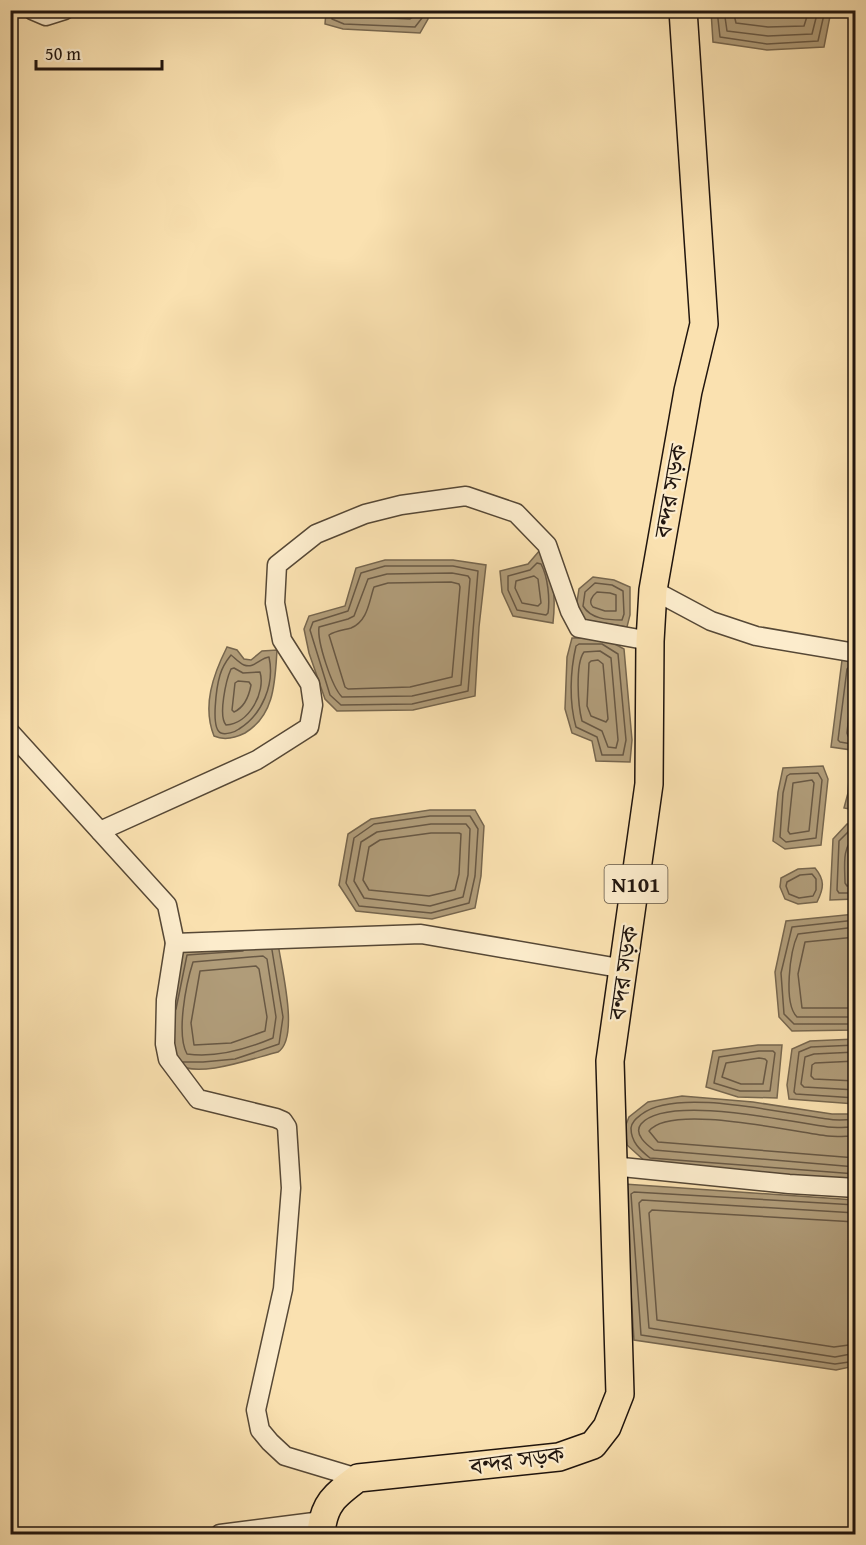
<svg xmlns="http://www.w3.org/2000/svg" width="866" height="1545" viewBox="0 0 866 1545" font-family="'Gentium Book Plus','Noto Serif Bengali',serif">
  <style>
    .water { fill: #b09c79; stroke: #76664e; stroke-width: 1.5 }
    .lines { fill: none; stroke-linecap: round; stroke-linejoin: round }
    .shore { stroke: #685844; stroke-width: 1.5 }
    .minor-casing { stroke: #564836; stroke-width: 21 }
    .highway-casing { stroke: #20150e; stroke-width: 30 }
    .minor { stroke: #fceccc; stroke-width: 18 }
    .highway { stroke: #fae1b0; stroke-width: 27 }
    .labels { text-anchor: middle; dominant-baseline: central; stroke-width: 4.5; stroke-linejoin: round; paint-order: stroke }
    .shield { fill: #fceccc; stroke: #625647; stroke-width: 1.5 }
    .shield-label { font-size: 22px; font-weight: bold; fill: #20150e }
    .street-label { font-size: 24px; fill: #20150e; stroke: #fceccc }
  </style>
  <rect width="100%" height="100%" fill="#fae1b0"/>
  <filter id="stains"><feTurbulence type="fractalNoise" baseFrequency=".00333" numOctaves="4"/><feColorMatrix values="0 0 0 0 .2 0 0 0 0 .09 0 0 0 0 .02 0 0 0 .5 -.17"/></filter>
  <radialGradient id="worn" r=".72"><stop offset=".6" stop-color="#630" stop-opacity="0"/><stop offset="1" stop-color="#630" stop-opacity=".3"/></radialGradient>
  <!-- water -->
  <g class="water">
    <polygon points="326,11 326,10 428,11 428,19 420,33 343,29 325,24"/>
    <polygon points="711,11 711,10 831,11 824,47 767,50 713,42"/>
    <path d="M540 550C554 575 556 595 553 623L513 616 502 592 500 571 528 564Z"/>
    <polygon points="385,560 453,560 486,565 479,627 475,696 413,710 337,711 325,699 309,653 304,629 309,616 345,606 356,568"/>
    <polygon points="593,577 614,580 630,587 630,615 627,627 585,620 576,608 579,589"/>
    <polygon points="572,638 604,638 624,649 632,740 630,762 596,761 592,741 572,733 565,709 567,657"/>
    <path d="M227 647 237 650 244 659 251 660 262 651 277 650C275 681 275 715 245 733 235 738 225 741 214 736 202 706 213 675 227 647Z"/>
    <polygon points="842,660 855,661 855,810 844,808 848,793 851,750 831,747"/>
    <polygon points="823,766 828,779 821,845 785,849 773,841 778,792 783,768"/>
    <polygon points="430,810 475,810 484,826 481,876 475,908 432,919 356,911 339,885 348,834 371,819"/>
    <polygon points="847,824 855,824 855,899 830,900 833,839"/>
    <path d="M815 868C825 880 824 888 817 902L798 904 785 899 780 887 781 878 798 869Z"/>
    <polygon points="855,914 855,1030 792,1031 779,1017 775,972 786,921"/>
    <path d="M278 943C281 967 300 1038 278 1052 253 1058 199 1079 176 1064L168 1022 182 950Z"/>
    <polygon points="855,1039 855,1104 789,1099 787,1085 792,1049 810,1041"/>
    <polygon points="758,1045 782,1045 777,1098 738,1097 706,1087 713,1051"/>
    <polygon points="682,1096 753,1102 832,1114 855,1114 855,1180 647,1163 627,1145 625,1127 629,1117 648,1102"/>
    <polygon points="624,1184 855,1200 855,1366 836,1370 634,1340"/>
  </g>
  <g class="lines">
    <!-- shore -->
    <g class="shore">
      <polyline points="332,10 332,19 344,24 415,27 422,18 422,10"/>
      <polyline points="339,10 340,14 345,16 410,19 414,16 415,10"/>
      <polyline points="717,10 720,37 767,44 818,41 825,10"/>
      <polyline points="724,10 727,31 768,36 812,34 818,10"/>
      <polyline points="733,10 736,23 768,27 804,26 809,10"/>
      <path d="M537 563 541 564C548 577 550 599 548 613L546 615 517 610 508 590V576L530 570Z"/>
      <polygon points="385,566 453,566 478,571 468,691 412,704 341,705 330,695 310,630 313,622 348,611 361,573"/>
      <path d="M452 573 468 576 470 579 461 685 412 696 342 697C332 687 317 642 319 627L348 619 354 616 368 579 387 574Z"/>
      <polygon points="534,576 538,579 541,603 538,606 522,603 515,588 516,581"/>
      <path d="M451 582 459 584 460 587 452 677 410 687 348 689 345 687 329 635C335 631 344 630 351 628 368 621 369 601 374 587L388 583Z"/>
      <path d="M595 583 612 585 623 591 624 614 622 620C607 620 591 619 583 606L585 592Z"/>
      <path d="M597 592 610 593 616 595V611H605L593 607C588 602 592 596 597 592Z"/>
      <path d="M579 644H602L618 654 626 740 623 755H602L597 737 576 727C569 702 570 672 576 646Z"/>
      <path d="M584 652 600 651 611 658 618 740 616 748 608 747 602 731 582 721C578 706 575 664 584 652Z"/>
      <path d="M231 655C235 658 239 663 244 665 254 669 260 658 269 657 275 684 262 715 239 729 235 732 226 735 221 733 210 729 217 685 220 675 222 668 227 660 231 655Z"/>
      <polygon points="591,661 598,660 603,664 608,719 606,722 591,716 587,706 589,663"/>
      <polyline points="856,667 849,667 847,669 838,740 840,742 852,744 856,747"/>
      <path d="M234 668 243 673 260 672C266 692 249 724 226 725 218 716 226 680 231 669Z"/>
      <polyline points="856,675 853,677 847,733 848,736 856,738"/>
      <path d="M238 681 249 682 251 685C249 696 245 707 234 712L232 710 235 683Z"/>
      <polygon points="818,773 822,780 816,838 786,842 780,837 783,793 787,776 790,774"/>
      <polygon points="812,780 814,783 809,831 790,834 788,831 793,783"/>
      <polygon points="430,816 470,816 478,829 475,876 469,903 431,913 359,906 346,883 354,838 374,824"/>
      <polygon points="431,824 466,824 470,829 468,875 463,897 430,906 364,898 354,881 361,842 377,832"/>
      <polyline points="856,830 849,831 839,841 837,890 839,893 856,893"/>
      <polygon points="431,833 459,833 461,834 459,874 455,890 429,896 369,890 363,880 369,847 380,840"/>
      <path d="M856 838C841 844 845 869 845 883L847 886H856"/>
      <polygon points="812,874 816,879 816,890 813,896 799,898 789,894 786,886 787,882 800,875"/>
      <polyline points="856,920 792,927 781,973 784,1014 794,1024 856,1024"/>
      <path d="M856 927 798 934C790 951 783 1003 797 1017H856"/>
      <polyline points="856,937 805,942 798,974 802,1008 856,1008"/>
      <path d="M263 956 267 959 276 1017 273 1038C247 1049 214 1058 187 1054 176 1034 186 984 193 962Z"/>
      <polygon points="256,966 259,969 267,1017 265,1031 231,1043 194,1045 191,1023 200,971"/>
      <polyline points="176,1009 187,955 243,951"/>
      <polyline points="856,1045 811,1047 799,1052 794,1092 796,1094 856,1098"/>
      <polygon points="759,1051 773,1051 775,1053 770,1091 740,1091 714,1083 719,1057"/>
      <polyline points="856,1052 814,1054 805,1057 801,1084 804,1087 856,1090"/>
      <polygon points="759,1058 765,1059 767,1061 763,1084 741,1084 722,1077 726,1063"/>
      <polyline points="856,1061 815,1063 812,1065 811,1076 814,1079 856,1081"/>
      <polyline points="183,1062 203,1062 235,1059 279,1044 283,1017 272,950"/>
      <path d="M856 1119C846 1120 837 1121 828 1119 784 1114 677 1087 642 1114 637 1118 632 1121 631 1128 631 1142 640 1150 650 1158L856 1174"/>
      <path d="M856 1127C846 1127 837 1128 828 1127 790 1122 667 1094 641 1124 633 1134 647 1145 654 1150L856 1167"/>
      <path d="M856 1136C846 1136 837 1137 828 1136 792 1132 671 1103 649 1131L658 1142 856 1158"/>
      <polyline points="856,1205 634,1192 631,1194 641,1335 835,1364 856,1361"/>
      <polyline points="856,1213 642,1200 639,1203 649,1328 835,1357 856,1353"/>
      <polyline points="856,1222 652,1210 649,1213 657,1320 834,1347 856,1344"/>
    </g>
    <!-- minor casing -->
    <g class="minor-casing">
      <g id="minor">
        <polyline points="32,10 46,16 65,10"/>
        <polyline points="653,590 711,621 756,636 856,653"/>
        <polyline points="10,732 167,905 175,943 421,934 625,969"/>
        <polyline points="100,831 257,760 309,727 313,705 310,684 282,640 275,603 277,565 316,534 365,514 401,505 466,496 516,513 547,545 570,611 579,628 650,641"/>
        <polyline points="175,943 166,1000 165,1044 168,1059 198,1099 276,1118 283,1121 287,1127 291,1188 283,1289 256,1410 260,1430 270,1442 285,1456 358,1478"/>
        <polyline points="612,1166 789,1184 856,1188"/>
        <polyline points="220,1534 322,1521"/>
      </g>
    </g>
    <!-- highway casing -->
    <g class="highway-casing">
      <path id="highway" d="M321 1534C323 1504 335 1495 358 1478L559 1457 593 1445 607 1427 620 1394 610 1061 649 784 650 641 653 590 688 391 704 324 683 10"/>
    </g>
    <!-- minor -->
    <use href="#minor" class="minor"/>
    <!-- highway -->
    <use href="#highway" class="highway"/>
  </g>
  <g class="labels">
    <!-- shield labels -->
    <rect class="shield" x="604.5" y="865" width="63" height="38" rx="4.5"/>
    <g class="shield-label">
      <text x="636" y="884">N101</text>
    </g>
    <!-- street labels -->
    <g class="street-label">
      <text transform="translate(670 491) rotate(-80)">বন্দর সড়ক</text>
      <text transform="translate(623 973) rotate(-82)">বন্দর সড়ক</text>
      <text transform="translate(517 1460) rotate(-8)">বন্দর সড়ক</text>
    </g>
  </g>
  <!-- margin -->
  <rect width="866" height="1545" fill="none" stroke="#fae1b0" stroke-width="36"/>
  <rect x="12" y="12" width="842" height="1521" fill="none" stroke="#20150e" stroke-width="3"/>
  <rect x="18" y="18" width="830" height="1509" fill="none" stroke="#20150e" stroke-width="1.5"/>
  <!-- scale -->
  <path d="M36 60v9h126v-9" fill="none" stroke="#20150e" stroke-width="3"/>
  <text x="45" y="60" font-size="18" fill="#20150e" stroke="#fceccc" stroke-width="4.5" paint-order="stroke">50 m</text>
  <rect width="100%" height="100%" filter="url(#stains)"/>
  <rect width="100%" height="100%" fill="url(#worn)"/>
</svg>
